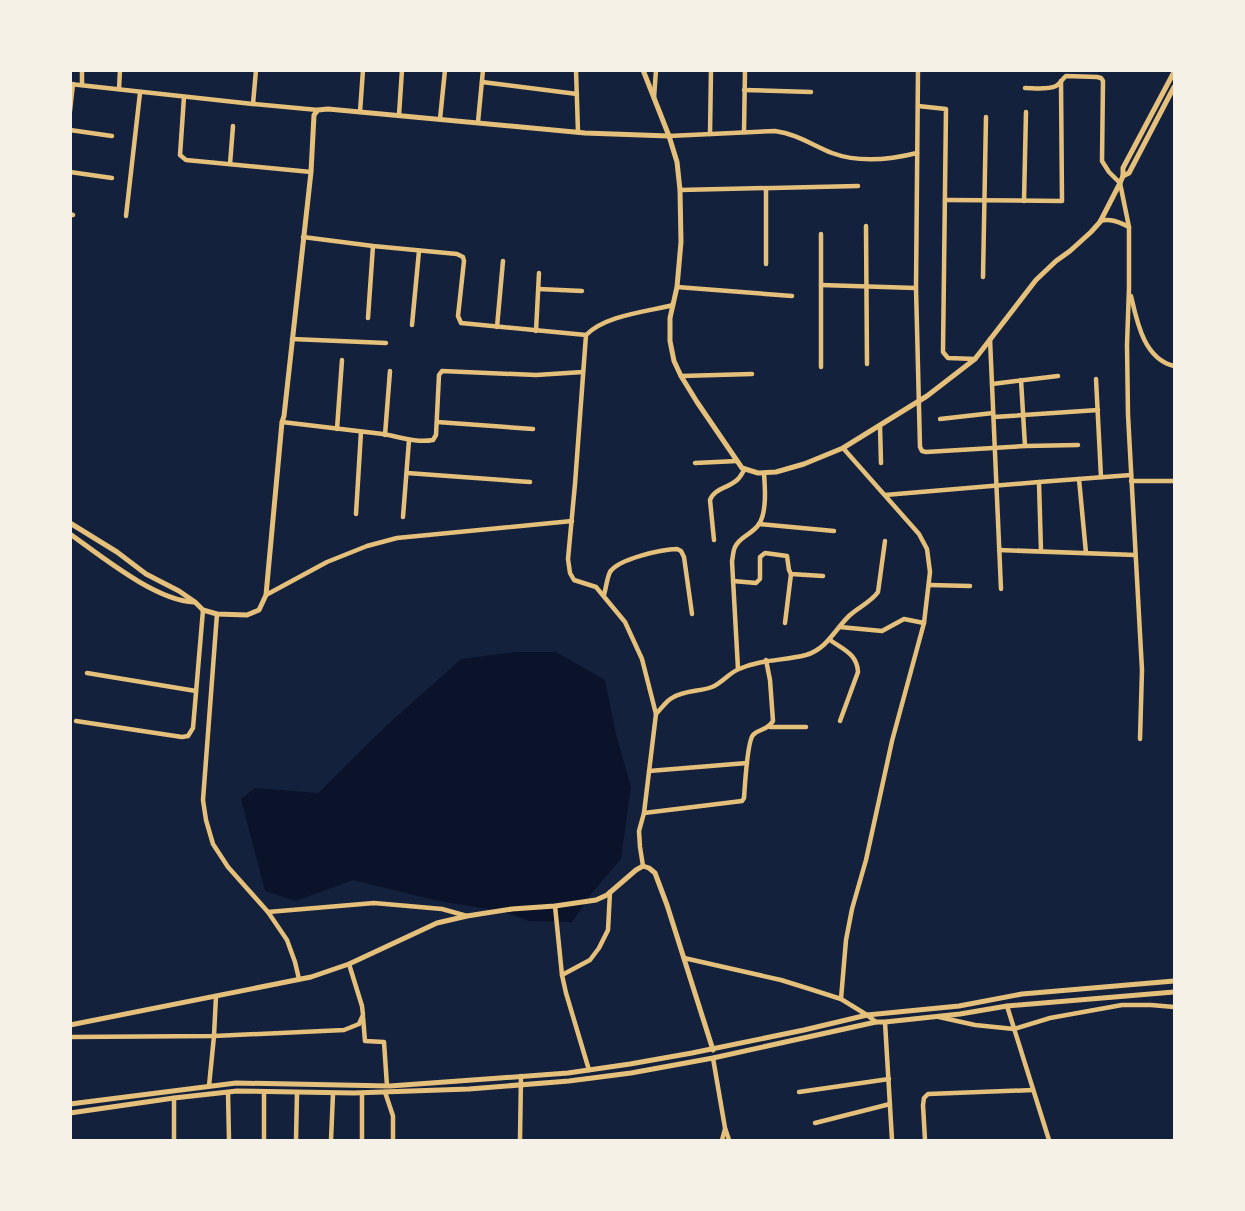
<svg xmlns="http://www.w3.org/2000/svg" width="1245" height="1211" viewBox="0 0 1245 1211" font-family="Jost,sans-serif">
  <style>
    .water { fill: #0b132b }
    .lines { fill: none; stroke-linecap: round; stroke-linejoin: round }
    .minor { stroke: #e5c07b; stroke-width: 4.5 }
    .tertiary { stroke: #e5c07b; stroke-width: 5 }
  </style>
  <rect width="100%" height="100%" fill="#14213d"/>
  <!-- water -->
  <polygon class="water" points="515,652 556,652 605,680 616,734 631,787 621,859 591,894 572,922 529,921 501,911 438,901 353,880 296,901 265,891 241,799 255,788 318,793 385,727 461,659"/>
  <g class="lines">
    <!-- minor -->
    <g class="minor">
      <polyline points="576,70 578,132"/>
      <polyline points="918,70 916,288 920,447 922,451 926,452 1025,446 1078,445"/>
      <polyline points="482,82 577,94"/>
      <polyline points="70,84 253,104 318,110"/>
      <polyline points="82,85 82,70"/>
      <path d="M1025 88C1034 88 1047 90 1056 86 1060 84 1062 79 1066 76L1097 77 1101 78 1103 81 1102 161 1109 172 1120 183 1129 227V288L1127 345 1128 415 1142 670 1140 739"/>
      <polyline points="119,89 120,70"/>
      <polyline points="744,90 811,92"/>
      <polyline points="184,97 180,155 186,160 311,172"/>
      <polyline points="654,98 656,70"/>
      <polyline points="253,104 256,70"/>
      <polyline points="918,106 946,109 943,352 948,358 975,359"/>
      <polyline points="70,111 73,84"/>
      <polyline points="360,112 363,70"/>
      <polyline points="399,115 402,70"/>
      <polyline points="440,119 445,70"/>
      <polyline points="478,122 483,70"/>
      <polyline points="70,130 112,136"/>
      <polyline points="744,132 745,70"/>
      <polyline points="710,134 711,70"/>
      <path d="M669 136 775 131C797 134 812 145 832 153 859 163 889 160 917 153"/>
      <polyline points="230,164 233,126"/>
      <polyline points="70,172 112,178"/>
      <polyline points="680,190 858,186"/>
      <polyline points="945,200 1062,201 1061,81"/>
      <polyline points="1024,201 1026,112"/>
      <polyline points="70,214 73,215"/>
      <polyline points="126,216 140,93"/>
      <path d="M1100 221C1110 218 1119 222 1129 227"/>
      <polyline points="866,226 867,364"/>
      <polyline points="303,237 373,246 457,254 463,257 464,261 458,316 461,323 586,335 575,484 568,559 570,573 574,580 596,587 625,622 642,659 656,714 644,813 639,831 640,847 643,866"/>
      <polyline points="766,264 766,188"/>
      <polyline points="983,277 986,117"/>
      <polyline points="821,285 916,288"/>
      <polyline points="677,287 792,296"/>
      <polyline points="539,289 582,291"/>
      <path d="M1131 296C1137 322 1144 359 1174 366"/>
      <polyline points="368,318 373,246"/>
      <polyline points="412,325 419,251"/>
      <polyline points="497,327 503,261"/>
      <polyline points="536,331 539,273"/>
      <path d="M586 335C606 315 646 312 673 305"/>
      <polyline points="292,339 386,343"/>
      <polyline points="990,339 1001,589"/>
      <polyline points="821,367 821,234"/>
      <polyline points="681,376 752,374"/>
      <polyline points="1096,379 1101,477"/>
      <polyline points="1021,380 1025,446"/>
      <polyline points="992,384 1058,376"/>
      <polyline points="994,417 1098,410"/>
      <polyline points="940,419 993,413"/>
      <path d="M282 422C315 426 349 430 383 434 400 437 416 443 433 440L436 435 439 375 442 371 536 375 583 372"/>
      <polyline points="437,422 533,429"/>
      <polyline points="880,426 881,463"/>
      <polyline points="337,429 342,360"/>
      <polyline points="385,435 390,371"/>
      <polyline points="695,463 737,461"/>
      <polyline points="407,473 530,482"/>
      <polyline points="1079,479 1086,553"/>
      <polyline points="1131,481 1174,481"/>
      <polyline points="1039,482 1041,551"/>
      <polyline points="885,495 1039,482 1131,475"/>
      <polyline points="356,514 361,432"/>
      <polyline points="403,517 409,440"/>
      <polyline points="759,524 834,531"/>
      <path d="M714 540 710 500C715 487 731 488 739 478 740 477 744 470 745 469"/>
      <polyline points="999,550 1135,555"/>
      <polyline points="733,581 756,583 760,579 760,557 765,553 787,556 789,570 791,574 823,576"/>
      <polyline points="929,585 970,586"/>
      <polyline points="266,595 327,562 367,546 397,538 572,521"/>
      <path d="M604 595C606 588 607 578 610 572 618 559 663 549 677 549L681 551 684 557 692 614"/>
      <polyline points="217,614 203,800 206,820 213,844 228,867 268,912 287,940 295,962 299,979"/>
      <polyline points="785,623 791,574"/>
      <polyline points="840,627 882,631 904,619 924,623"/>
      <path d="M830 640C844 650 857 654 858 672L840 721"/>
      <path d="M738 669 732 561C733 557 733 551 735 547 740 536 753 534 759 524 767 512 765 487 764 473"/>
      <polyline points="87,673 196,691"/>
      <path d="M656 714C661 709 666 701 672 698 684 690 699 692 712 687 722 683 729 673 739 669 761 659 783 661 806 655 827 649 835 629 850 615 859 607 871 602 878 592L885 541"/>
      <polyline points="76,721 182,737 188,736 193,728 203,610"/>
      <polyline points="770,727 806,727"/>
      <polyline points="649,771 747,763"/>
      <path d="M644 813 742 801 744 798C745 786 747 742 753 735 759 728 766 732 773 721L770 680 766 660"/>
      <polyline points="555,906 562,975 566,993 589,1070"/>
      <polyline points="268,912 374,903 442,909 467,916"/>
      <polyline points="684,958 781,980 813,990 841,999 867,1015 876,1022"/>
      <polyline points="562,975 590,960 599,948 608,930 610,892"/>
      <polyline points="841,999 846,940 852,909 866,860 892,741 924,623 930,572 927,549 919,534 843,448"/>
      <polyline points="1007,1006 1049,1140"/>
      <polyline points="363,1017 365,1041 384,1042 387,1086"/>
      <polyline points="939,1017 975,1025 1014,1029 1050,1018 1122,1005 1151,1005 1174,1007"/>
      <polyline points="885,1022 892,1140"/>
      <polyline points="70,1037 214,1036 344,1030 359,1024 363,1015 362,1006 349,964"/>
      <polyline points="713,1058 725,1128 729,1140"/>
      <polyline points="209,1086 214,1036 216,996"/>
      <polyline points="228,1092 229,1140"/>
      <polyline points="385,1092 393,1116 393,1140"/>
      <polyline points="799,1092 889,1079"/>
      <polyline points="815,1123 890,1104"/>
      <polyline points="174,1140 174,1098"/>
      <polyline points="264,1140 264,1092"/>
      <polyline points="296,1140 297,1093"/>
      <polyline points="331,1140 333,1094"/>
      <polyline points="362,1140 362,1093"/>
      <polyline points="520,1140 521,1076"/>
      <polyline points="722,1140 725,1129"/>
      <polyline points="925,1140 923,1105 924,1098 928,1094 1033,1090"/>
    </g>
    <!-- tertiary -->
    <g class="tertiary">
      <polyline points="643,70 669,136 677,162 680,190 681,242 677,287 670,318 670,341 674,361 681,376 697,402 742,468 758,473 776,472 804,464 843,448 927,396 975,359 1036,280 1056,261 1070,251 1091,232 1100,222 1120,183 1123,176 1123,168 1174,72"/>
      <polyline points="1123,176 1129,173 1174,87"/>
      <polyline points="70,523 117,552 146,574 179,591 195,602 203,610 217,614 247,615 259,610 266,595 282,422 284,416 311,172 314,115 318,110 328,109 585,133 669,136"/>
      <path d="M70 534C101 556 156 601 194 602"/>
      <polyline points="70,1025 311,977 349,964 437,923 467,916 512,909 555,906 596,900 607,895 636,870 643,866 649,868 655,873 667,905 713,1050"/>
      <polyline points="70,1104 236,1083 390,1086 568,1073 630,1064 692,1053 804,1030 867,1015 959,1006 1022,994 1174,981"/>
      <polyline points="70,1113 174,1098 237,1091 354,1093 469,1089 569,1081 631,1073 713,1058 876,1022 885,1022 960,1014 1007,1006 1174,992"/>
    </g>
  </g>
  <!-- border -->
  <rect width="1245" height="1211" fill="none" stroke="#f6f1e7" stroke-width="144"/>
</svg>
